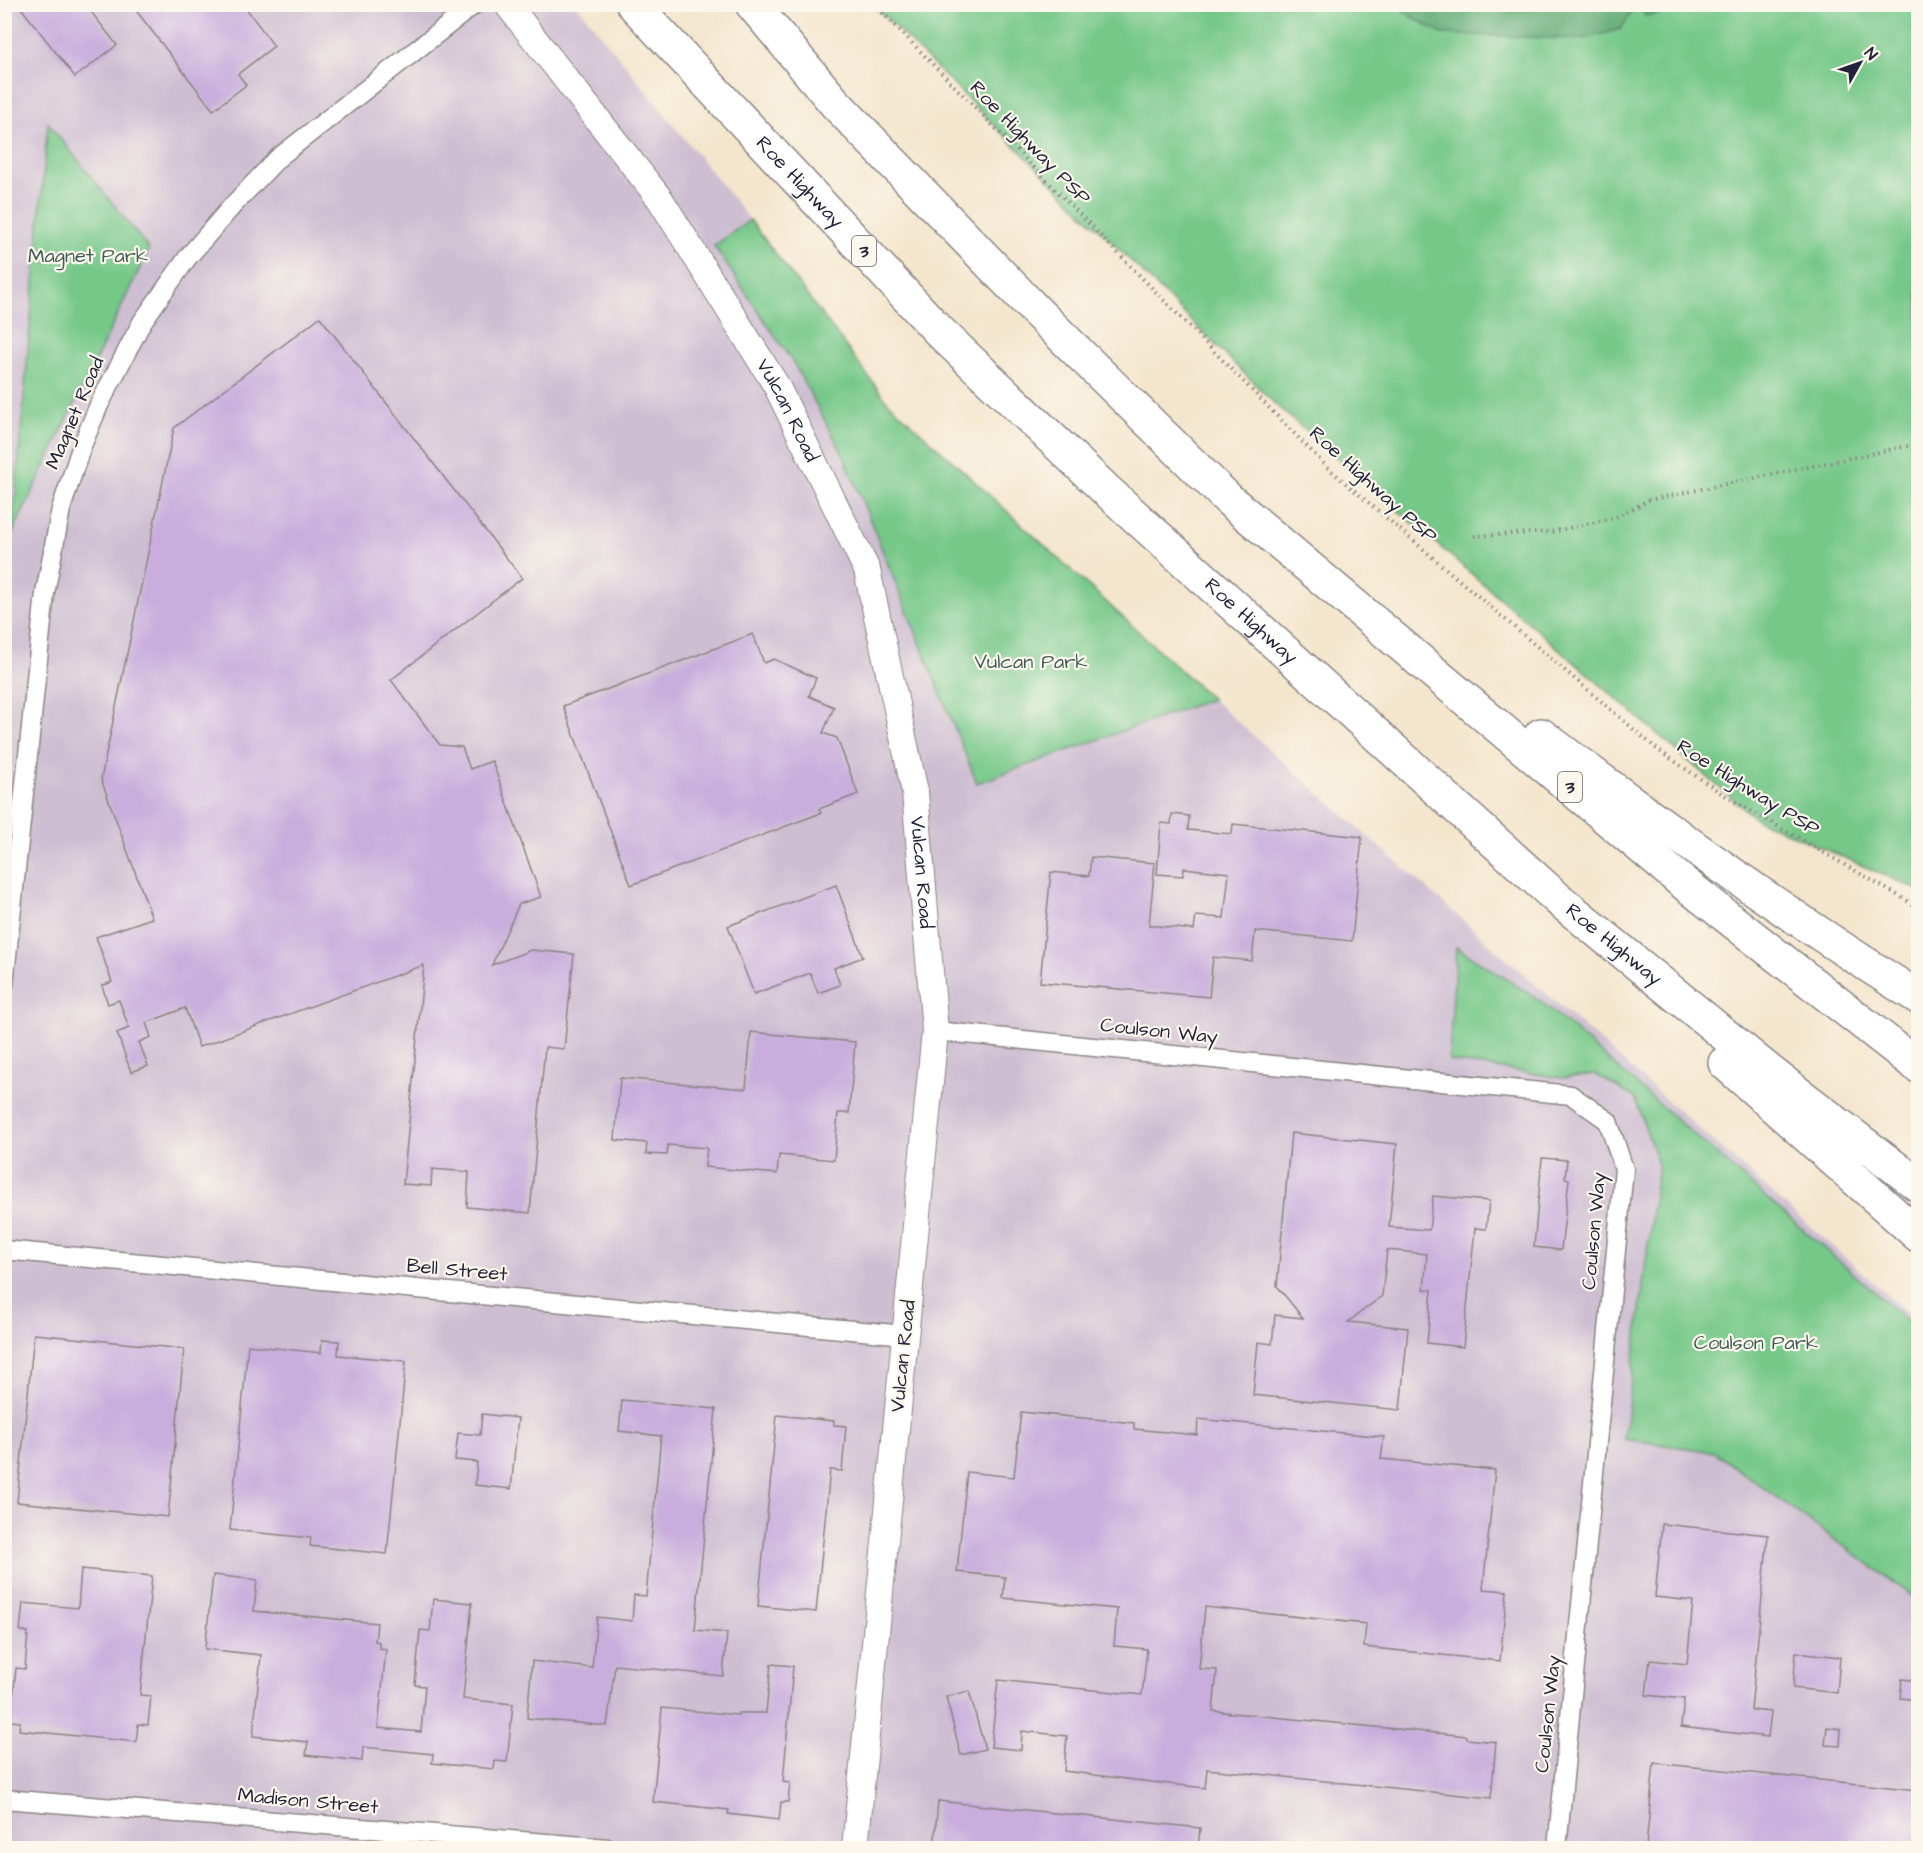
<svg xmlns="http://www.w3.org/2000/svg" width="1923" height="1853" viewBox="0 0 1923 1853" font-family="'Architects Daughter',sans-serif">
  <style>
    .industrial { fill: #cebed2 }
    .green { fill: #76c889; stroke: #4c7562; stroke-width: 1.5 }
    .forest { fill: #60ac75; stroke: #416758; stroke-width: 1.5 }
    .building { fill: #c9aedd }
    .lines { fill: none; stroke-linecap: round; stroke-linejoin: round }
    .street-casing { stroke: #8b8484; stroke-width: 21 }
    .secondary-casing { stroke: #8b8484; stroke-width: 28 }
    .highway-casing { stroke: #8b8484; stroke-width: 36 }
    .path { stroke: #8b8484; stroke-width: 4; stroke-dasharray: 1.5 4.5; stroke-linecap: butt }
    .street { stroke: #fff; stroke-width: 18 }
    .secondary { stroke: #fff; stroke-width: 26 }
    .highway { stroke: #fff; stroke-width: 33 }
    .labels { text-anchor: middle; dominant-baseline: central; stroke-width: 4.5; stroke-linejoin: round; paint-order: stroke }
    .shield { fill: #fbf7ec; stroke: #636270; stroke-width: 1.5 }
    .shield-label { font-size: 18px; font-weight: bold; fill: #22223b }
    .street-label { font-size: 20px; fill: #22223b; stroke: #fbf7ec }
    .park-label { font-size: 20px; fill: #3f5c56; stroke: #fbf7ec }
  </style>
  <rect width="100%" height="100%" fill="#fbf7ec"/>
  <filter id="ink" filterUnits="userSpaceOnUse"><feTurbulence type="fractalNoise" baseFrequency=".0167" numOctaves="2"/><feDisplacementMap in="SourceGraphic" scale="12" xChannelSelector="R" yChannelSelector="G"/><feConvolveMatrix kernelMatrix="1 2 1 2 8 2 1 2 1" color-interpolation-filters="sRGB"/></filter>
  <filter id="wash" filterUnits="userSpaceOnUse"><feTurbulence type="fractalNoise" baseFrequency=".008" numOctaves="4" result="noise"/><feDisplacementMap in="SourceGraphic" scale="24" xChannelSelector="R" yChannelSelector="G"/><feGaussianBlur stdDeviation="1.35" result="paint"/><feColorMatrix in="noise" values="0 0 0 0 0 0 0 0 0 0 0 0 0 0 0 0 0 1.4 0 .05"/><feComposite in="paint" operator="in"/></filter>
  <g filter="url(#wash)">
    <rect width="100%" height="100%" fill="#f4e6cd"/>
    <!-- industrial -->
    <polygon class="industrial" points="5,5 577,5 750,220 887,401 1212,699 1918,1322 1918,1848 5,1848"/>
    <!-- green -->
    <g class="green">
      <polygon points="873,5 1918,5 1918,890 1756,819 1278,407"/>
      <polygon points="48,123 149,249 12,534"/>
      <polygon points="750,220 887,401 1212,699 977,783 844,456 794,364 714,246"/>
      <polygon points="1456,947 1541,1001 1918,1330 1918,1600 1714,1452 1624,1439 1658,1164 1635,1098 1595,1074 1563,1078 1449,1061"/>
    </g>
    <!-- forest -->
    <g class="forest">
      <polygon points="1399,5 1636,5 1621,29 1583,39 1442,34 1404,12"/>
      <polygon points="1639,5 1695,5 1645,16"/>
    </g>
    <g id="blocks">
      <!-- building -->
      <g class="building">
        <polygon points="18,4 85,4 117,45 75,77"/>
        <polygon points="131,4 243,4 274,46 238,74 246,85 213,110"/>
        <polygon points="320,317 522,578 391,680 440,745 462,747 470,769 492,761 541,897 519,904 492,965 531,950 574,954 564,1049 545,1047 530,1213 467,1207 469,1172 432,1169 431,1186 403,1184 424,965 199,1047 185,1008 146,1023 151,1037 139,1042 148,1066 131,1072 117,1033 129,1028 119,1000 108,1004 102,986 112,982 96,937 152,918 101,779 174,428"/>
        <polygon points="753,634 764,663 774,659 816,678 809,696 834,707 823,733 837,738 858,794 819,809 821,813 631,885 563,706"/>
        <polygon points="1172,814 1189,816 1188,830 1232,834 1233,824 1362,837 1352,941 1255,931 1252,961 1213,957 1209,997 1040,982 1051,872 1089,876 1091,857 1155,863 1149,925 1194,930 1196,916 1224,918 1229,873 1184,868 1183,876 1157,874 1161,823 1171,824"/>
        <polygon points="836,885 863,957 834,968 840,985 818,993 810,973 754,994 728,926"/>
        <polygon points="751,1032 855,1042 849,1113 838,1113 834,1160 779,1155 777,1174 705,1167 707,1148 668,1145 667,1155 646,1154 647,1143 615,1140 620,1078 746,1089"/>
        <polygon points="1291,1133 1397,1144 1389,1227 1429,1230 1433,1196 1489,1201 1486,1229 1475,1228 1463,1347 1427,1343 1432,1290 1424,1289 1427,1254 1387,1250 1382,1296 1348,1322 1408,1328 1400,1410 1253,1395 1258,1342 1272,1344 1275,1315 1303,1318 1277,1286"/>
        <polygon points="1542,1158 1567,1160 1565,1178 1569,1179 1561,1250 1534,1247"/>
        <polygon points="34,1334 184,1349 168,1517 17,1502"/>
        <polygon points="322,1340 339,1341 338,1355 406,1361 387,1554 310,1546 311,1538 230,1530 248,1345 321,1353"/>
        <polygon points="622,1400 716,1409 695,1630 727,1633 723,1676 615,1665 607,1726 527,1718 532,1661 592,1668 597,1617 632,1621 634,1595 646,1596 661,1436 619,1431"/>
        <polygon points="1021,1412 1134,1423 1134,1429 1197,1435 1198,1419 1384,1437 1381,1459 1495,1470 1483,1589 1507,1591 1500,1661 1364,1647 1366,1624 1205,1607 1199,1669 1217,1670 1213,1711 1467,1736 1467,1739 1496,1742 1491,1798 1207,1769 1205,1788 1134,1780 1064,1771 1067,1736 1022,1731 1021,1750 991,1747 998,1680 1142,1695 1147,1649 1114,1646 1117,1609 1003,1598 1005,1577 957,1572 967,1472 1014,1477"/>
        <polygon points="482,1414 518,1418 511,1489 475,1485 477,1462 455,1460 458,1433 480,1435"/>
        <polygon points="777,1415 834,1421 834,1425 846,1426 842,1471 830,1470 816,1612 758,1606"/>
        <polygon points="1662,1524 1768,1535 1751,1710 1771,1712 1768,1737 1681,1727 1684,1699 1646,1695 1650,1660 1687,1664 1693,1601 1655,1597"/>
        <polygon points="81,1569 152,1576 140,1695 151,1696 148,1725 138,1724 136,1742 19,1730 20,1722 11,1721 16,1668 25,1669 28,1632 20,1631 23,1603 78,1608"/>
        <polygon points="213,1575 257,1580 254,1611 377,1623 375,1641 379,1642 379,1648 386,1649 378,1728 421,1732 425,1686 415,1685 420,1630 430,1631 433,1599 472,1603 463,1699 513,1704 507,1762 495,1761 494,1769 432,1763 433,1754 363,1747 362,1761 306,1755 308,1742 253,1736 261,1655 205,1649"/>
        <polygon points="1796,1652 1840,1657 1837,1693 1793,1688"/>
        <polygon points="771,1664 793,1666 783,1782 790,1783 788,1802 781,1802 779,1820 728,1814 729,1810 653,1802 662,1708 738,1715 738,1713 766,1713"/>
        <polygon points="1902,1679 1918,1681 1918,1700 1900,1698"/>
        <polygon points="969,1691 985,1749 961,1755 946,1697"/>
        <polygon points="1827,1727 1841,1729 1840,1746 1825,1745"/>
        <polygon points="1654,1763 1918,1790 1918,1848 1646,1848"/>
        <polygon points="938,1801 1200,1828 1198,1848 934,1848"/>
      </g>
    </g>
  </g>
  <g filter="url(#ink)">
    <use href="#blocks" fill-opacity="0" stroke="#8b8484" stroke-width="1.5"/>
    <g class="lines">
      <!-- street casing -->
      <g class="street-casing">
        <g id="street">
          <polyline points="4,984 45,593 61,509 81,448 99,405 142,322 188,257 234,204 278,158 475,4"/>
          <polyline points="935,1031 1571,1095 1608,1121 1624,1169 1557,1848"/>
          <polyline points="4,1250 905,1335"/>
          <polyline points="4,1799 608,1848"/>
        </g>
      </g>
      <!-- secondary casing -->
      <g class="secondary-casing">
        <g id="secondary">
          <path id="s1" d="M507 4 660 199 776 385 867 570 915 792 935 1031 855 1848"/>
        </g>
      </g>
      <!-- highway casing -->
      <g class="highway-casing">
        <g id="highway">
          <path id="s2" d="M633 4 940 332 1105 489 1558 899 1769 1071 1918 1185"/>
          <polyline points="752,4 835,103 1036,311 1228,499 1680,880 1918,1066"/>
          <path d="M1541 735C1663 827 1788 916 1918 997"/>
          <polyline points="1725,1063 1918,1235"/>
        </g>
      </g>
      <!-- path -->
      <g class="path">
        <polyline points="874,4 1328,468 1658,750 1727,797 1918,907"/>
        <polyline points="1474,536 1551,532 1614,518 1649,500 1918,444"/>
      </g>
      <!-- street -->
      <use href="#street" class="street"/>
      <!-- secondary -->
      <use href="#secondary" class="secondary"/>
      <!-- highway -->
      <use href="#highway" class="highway"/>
    </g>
  </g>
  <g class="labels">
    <!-- shield labels -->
    <g class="shield">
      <rect x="852" y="236" width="24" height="30" rx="4.5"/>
      <rect x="1558" y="772" width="24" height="30" rx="4.5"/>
    </g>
    <g class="shield-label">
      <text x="864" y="251">3</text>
      <text x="1570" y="787">3</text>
    </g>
    <!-- street labels -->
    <g class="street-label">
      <text transform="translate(1030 143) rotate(46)">Roe Highway PSP</text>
      <text stroke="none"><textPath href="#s2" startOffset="244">Roe Highway</textPath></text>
      <text stroke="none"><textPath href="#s1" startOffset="495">Vulcan Road</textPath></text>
      <text transform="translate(75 413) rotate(-67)">Magnet Road</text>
      <text transform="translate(1373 485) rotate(42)">Roe Highway PSP</text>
      <text stroke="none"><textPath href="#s2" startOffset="874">Roe Highway</textPath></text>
      <text transform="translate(1748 788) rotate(32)">Roe Highway PSP</text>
      <text stroke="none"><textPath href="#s1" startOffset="981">Vulcan Road</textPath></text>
      <text stroke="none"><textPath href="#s2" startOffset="1360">Roe Highway</textPath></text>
      <text transform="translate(1159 1031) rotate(6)">Coulson Way</text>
      <text transform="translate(1594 1231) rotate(-85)">Coulson Way</text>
      <text transform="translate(457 1270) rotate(5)">Bell Street</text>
      <text transform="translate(903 1356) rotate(-84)">Vulcan Road</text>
      <text transform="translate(1548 1714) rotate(-84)">Coulson Way</text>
      <text transform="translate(308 1801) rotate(5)">Madison Street</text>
    </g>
    <!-- park labels -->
    <g class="park-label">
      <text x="88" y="256">Magnet Park</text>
      <text x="1031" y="662">Vulcan Park</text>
      <text x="1756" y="1343">Coulson Park</text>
    </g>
  </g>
  <!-- margin -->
  <rect width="1923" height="1853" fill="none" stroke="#fbf7ec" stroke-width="24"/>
  <!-- north arrow -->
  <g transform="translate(1860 63) rotate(50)" stroke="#fbf7ec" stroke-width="4.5" paint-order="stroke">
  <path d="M0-4.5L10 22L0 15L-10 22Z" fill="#22223b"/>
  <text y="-9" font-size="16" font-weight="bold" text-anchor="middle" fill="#22223b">N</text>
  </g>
</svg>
